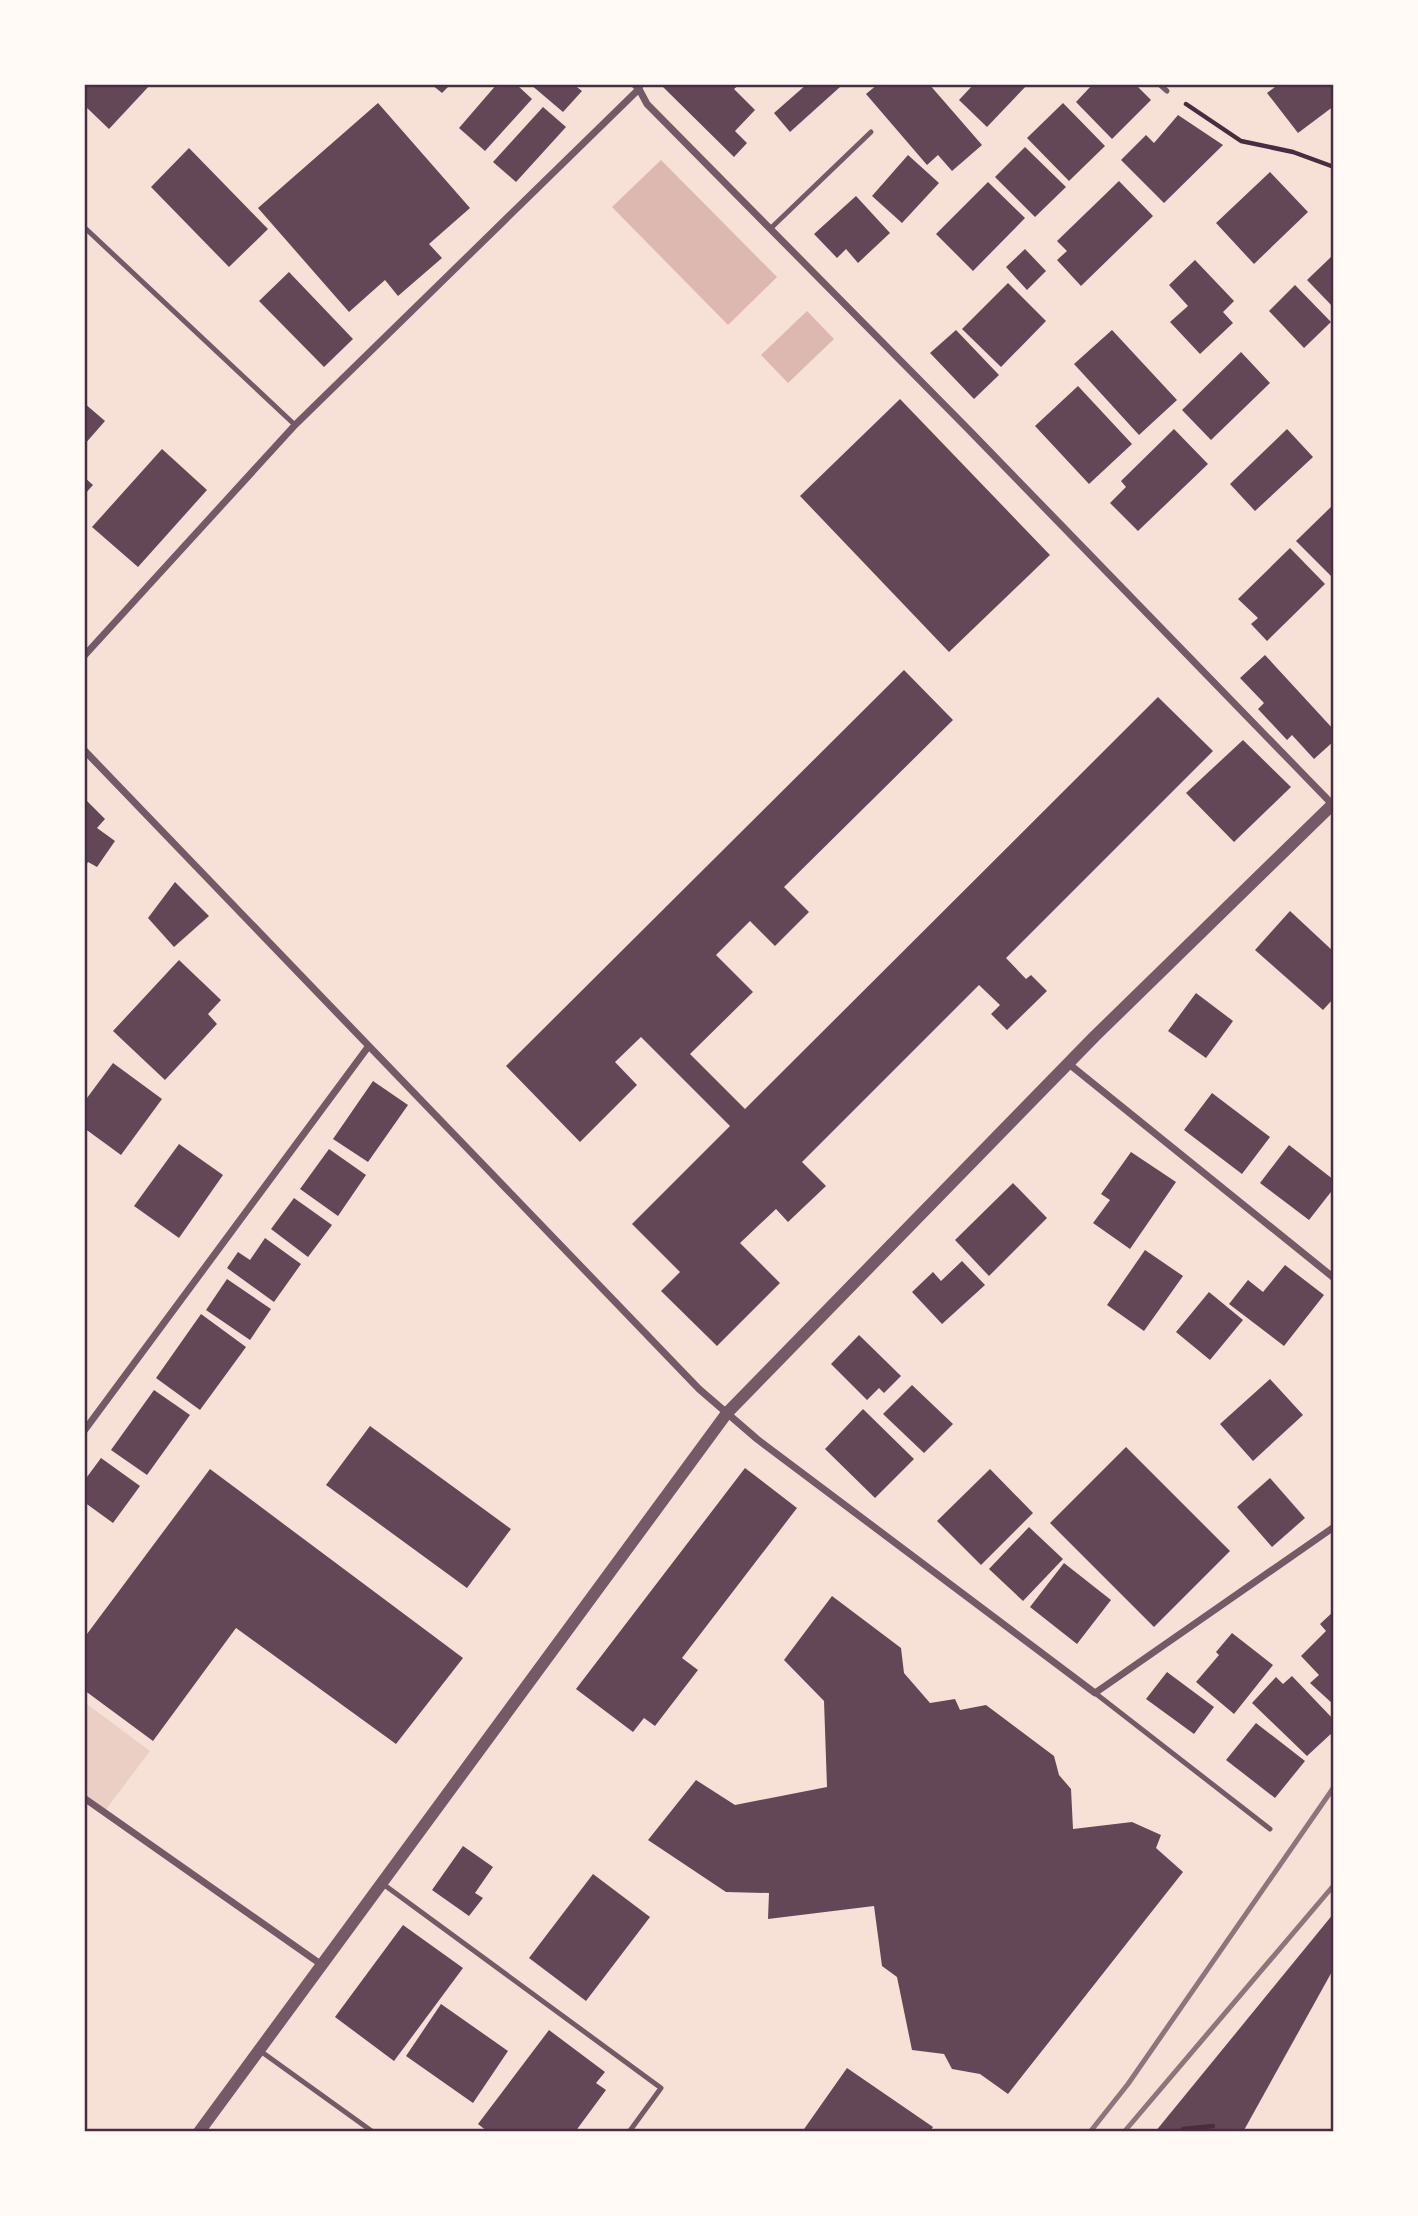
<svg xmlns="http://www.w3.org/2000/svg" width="1418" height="2216" viewBox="0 0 1418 2216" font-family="'Asap Condensed',sans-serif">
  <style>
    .green { fill: #ebcfc5 }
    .water { fill: #dcb8b0 }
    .building { fill: #644757 }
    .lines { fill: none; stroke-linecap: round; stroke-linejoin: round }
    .path { stroke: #4a2c40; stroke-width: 4.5 }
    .service { stroke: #755966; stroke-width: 5 }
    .minor { stroke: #755966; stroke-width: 7 }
    .tertiary { stroke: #755966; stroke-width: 12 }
    .rail { stroke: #8f747c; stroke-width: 5 }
    .neatline { fill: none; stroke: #4a2c40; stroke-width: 2.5 }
  </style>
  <rect width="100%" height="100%" fill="#f7e1d7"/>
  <!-- green -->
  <polygon class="green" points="84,1702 150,1751 104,1812 84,1798"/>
  <!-- water -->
  <g class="water">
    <polygon points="661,160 777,277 728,325 612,207"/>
    <polygon points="807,311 834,339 788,383 761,355"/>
  </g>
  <!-- building -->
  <g class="building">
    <polygon points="84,84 151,84 109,129 84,105"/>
    <polygon points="431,84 451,84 442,93"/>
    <polygon points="497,84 516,84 532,99 485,151 459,128"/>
    <polygon points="530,84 573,84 582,91 563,112"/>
    <polygon points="664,84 740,84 734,89 755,110 735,131 747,143 734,157 662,86"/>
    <polygon points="807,84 837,84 840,87 790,132 774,113"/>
    <polygon points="878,84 929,84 982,145 952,171 938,155 927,165 866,94"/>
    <polygon points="974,84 1028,84 987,127 959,100"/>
    <polygon points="1089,84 1135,84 1151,100 1112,139 1076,102 1091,86"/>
    <polygon points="1279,84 1334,84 1334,106 1298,133 1267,93"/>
    <polygon points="378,103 470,208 429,244 442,258 398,296 385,280 349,312 258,208"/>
    <polygon points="1063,103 1105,146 1069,181 1027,138"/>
    <polygon points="543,107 566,127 516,182 493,162"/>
    <polygon points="1178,115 1223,145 1164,203 1121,160 1146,135 1154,143"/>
    <polygon points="1025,147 1066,187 1035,217 995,177"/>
    <polygon points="189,148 268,229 229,267 151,187"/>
    <polygon points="908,155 939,183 902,223 872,196"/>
    <polygon points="1270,172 1308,212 1254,264 1216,223"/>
    <polygon points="1119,181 1153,216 1081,286 1057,260 1067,251 1057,241"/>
    <polygon points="988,182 1025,218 973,271 936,234"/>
    <polygon points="856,196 890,233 858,263 846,249 837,258 814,234"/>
    <polygon points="1025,249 1046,271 1027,290 1006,267"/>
    <polygon points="1331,257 1334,259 1334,308 1307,280"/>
    <polygon points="1195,260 1234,301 1223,312 1233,323 1200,354 1170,322 1188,306 1169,285"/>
    <polygon points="289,272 353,339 324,367 259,301"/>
    <polygon points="1008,283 1046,321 1001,367 962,329"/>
    <polygon points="1295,285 1331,322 1304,348 1269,311"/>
    <polygon points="956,330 999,375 974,399 930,353"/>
    <polygon points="1112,330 1177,400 1139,435 1074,364"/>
    <polygon points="1241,352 1270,383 1211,440 1182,410"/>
    <polygon points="1078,386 1132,444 1089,484 1035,426"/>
    <polygon points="900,399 1050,555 949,652 800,496"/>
    <polygon points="84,403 105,421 84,445"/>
    <polygon points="1174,429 1208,464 1138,531 1110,503 1126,487 1121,481"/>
    <polygon points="1287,429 1313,457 1255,511 1230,484"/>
    <polygon points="162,449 207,490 138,567 92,527"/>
    <polygon points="84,477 93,485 84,495"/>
    <polygon points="1334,504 1334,576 1332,577 1296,541"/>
    <polygon points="1290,548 1325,584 1267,641 1251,624 1258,618 1238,599"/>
    <polygon points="1265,655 1334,730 1334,741 1314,759 1292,735 1287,740 1258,709 1264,703 1240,678"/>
    <polygon points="904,670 953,720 784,887 809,912 775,946 750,921 716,955 753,992 690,1054 745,1109 1158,697 1213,751 1006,958 1026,979 1031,975 1047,991 1007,1030 991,1014 1000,1005 979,985 802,1162 826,1186 788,1222 776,1209 740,1243 780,1283 717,1346 661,1291 680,1272 632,1224 730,1126 641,1037 615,1062 637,1085 580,1142 506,1066"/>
    <polygon points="1243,740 1291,787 1234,842 1186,793"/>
    <polygon points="84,798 105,819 97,828 115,841 97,867 88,862 84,868"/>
    <polygon points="175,882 209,916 174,947 148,918"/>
    <polygon points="1290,911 1334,952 1334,998 1323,1010 1255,950"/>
    <polygon points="179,960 221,1000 208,1014 217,1024 165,1080 113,1031"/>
    <polygon points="1196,993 1233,1021 1206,1058 1168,1031"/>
    <polygon points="113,1063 162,1099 121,1155 84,1128 84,1102"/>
    <polygon points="373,1081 408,1105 368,1162 333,1139"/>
    <polygon points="1212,1093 1270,1137 1242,1174 1184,1130"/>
    <polygon points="179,1144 223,1175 179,1238 134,1206"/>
    <polygon points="1289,1145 1334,1180 1334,1188 1309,1220 1260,1183"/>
    <polygon points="329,1149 366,1175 338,1216 300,1189"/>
    <polygon points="1131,1152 1176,1182 1130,1249 1093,1223 1110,1200 1101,1194"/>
    <polygon points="1013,1183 1047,1218 989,1276 955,1240"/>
    <polygon points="294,1198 332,1225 308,1257 271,1229"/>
    <polygon points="265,1238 301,1264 274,1302 227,1268 238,1252 250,1260"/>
    <polygon points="1145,1250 1183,1276 1144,1331 1107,1305"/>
    <polygon points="962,1261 985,1285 942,1324 912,1292 933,1272 941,1281"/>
    <polygon points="1285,1265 1324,1295 1284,1346 1229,1304 1248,1280 1263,1292"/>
    <polygon points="227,1279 271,1309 250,1340 206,1310"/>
    <polygon points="1209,1292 1243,1320 1210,1360 1176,1332"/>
    <polygon points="201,1314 246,1347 200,1410 156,1378"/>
    <polygon points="859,1335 901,1376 884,1393 879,1388 867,1400 831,1364"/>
    <polygon points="1270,1379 1303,1415 1253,1461 1220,1424"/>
    <polygon points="912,1385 953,1424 924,1453 883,1414"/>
    <polygon points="154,1390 190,1415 147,1475 111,1450"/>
    <polygon points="863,1409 914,1459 875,1498 825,1449"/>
    <polygon points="370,1426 511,1529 467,1588 326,1485"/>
    <polygon points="1126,1447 1230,1551 1154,1627 1050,1523"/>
    <polygon points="101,1458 140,1486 113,1523 84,1502 84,1481"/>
    <polygon points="745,1468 797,1508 682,1658 698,1670 655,1726 644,1718 633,1732 576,1689"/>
    <polygon points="210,1469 463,1658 396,1744 236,1628 153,1741 84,1690 84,1638"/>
    <polygon points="990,1469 1033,1513 981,1565 937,1521"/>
    <polygon points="1270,1478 1305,1518 1272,1547 1237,1507"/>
    <polygon points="1029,1527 1063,1559 1023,1601 989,1569"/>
    <polygon points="1064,1563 1111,1600 1077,1644 1030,1607"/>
    <polygon points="832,1596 901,1648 904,1673 930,1703 955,1699 960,1710 986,1705 1054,1756 1059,1775 1071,1789 1073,1829 1132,1822 1161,1835 1156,1848 1183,1872 1008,2094 980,2074 952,2069 944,2054 912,2050 897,1977 882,1966 874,1906 768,1919 769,1893 726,1892 648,1840 696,1780 735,1805 827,1787 824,1701 784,1660"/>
    <polygon points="1334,1611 1334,1705 1310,1683 1319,1675 1301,1656 1326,1631 1320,1624"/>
    <polygon points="1232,1633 1273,1665 1234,1714 1196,1682 1219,1655 1216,1652"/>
    <polygon points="1167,1672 1214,1707 1194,1734 1146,1699"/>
    <polygon points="1292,1676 1334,1720 1334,1731 1307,1756 1252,1703 1276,1677 1283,1684"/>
    <polygon points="1256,1723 1305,1761 1275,1798 1226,1760"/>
    <polygon points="463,1846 493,1867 475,1893 483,1898 469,1916 432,1890"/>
    <polygon points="593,1874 650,1917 586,2001 529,1958"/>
    <polygon points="1334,1913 1334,1968 1243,2132 1155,2132"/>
    <polygon points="403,1925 463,1968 394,2061 335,2017"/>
    <polygon points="441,2004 508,2051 473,2103 406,2056"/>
    <polygon points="549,2030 605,2072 596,2083 606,2090 575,2132 488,2132 478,2124"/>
    <polygon points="847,2068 933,2127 930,2132 802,2132"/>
  </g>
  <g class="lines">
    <!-- path -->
    <g class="path">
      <polyline points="1186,104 1241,141 1293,152 1334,167"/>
      <polyline points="1183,2132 1183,2129 1213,2126"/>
    </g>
    <!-- service -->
    <g class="service">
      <polyline points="1159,84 1167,91"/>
      <polyline points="84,227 295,425"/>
      <polyline points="770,229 871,132"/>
      <polyline points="1095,1693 1270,1829"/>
      <polyline points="383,1884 661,2088 629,2132"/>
      <polyline points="259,2050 373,2132"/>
    </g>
    <!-- minor -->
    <g class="minor">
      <polyline points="640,84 639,89 647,104 968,429 1333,805"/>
      <polyline points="84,656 295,425 639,89 634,84"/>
      <polyline points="84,750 699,1389 757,1439 1095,1693 1334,1527"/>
      <polyline points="1069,1064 1334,1278"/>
      <polyline points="84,1431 368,1047"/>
      <polyline points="84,1798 322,1965"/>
    </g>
    <!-- tertiary -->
    <polyline class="tertiary" points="199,2132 727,1413 1095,1036 1334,803"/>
    <!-- rail -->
    <g class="rail">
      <polyline points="1090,2132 1128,2084 1334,1787"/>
      <polyline points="1124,2132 1334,1885"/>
    </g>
  </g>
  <!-- border -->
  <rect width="1418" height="2216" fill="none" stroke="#fffaf5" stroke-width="172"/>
  <rect x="86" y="86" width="1246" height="2044" class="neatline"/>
</svg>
